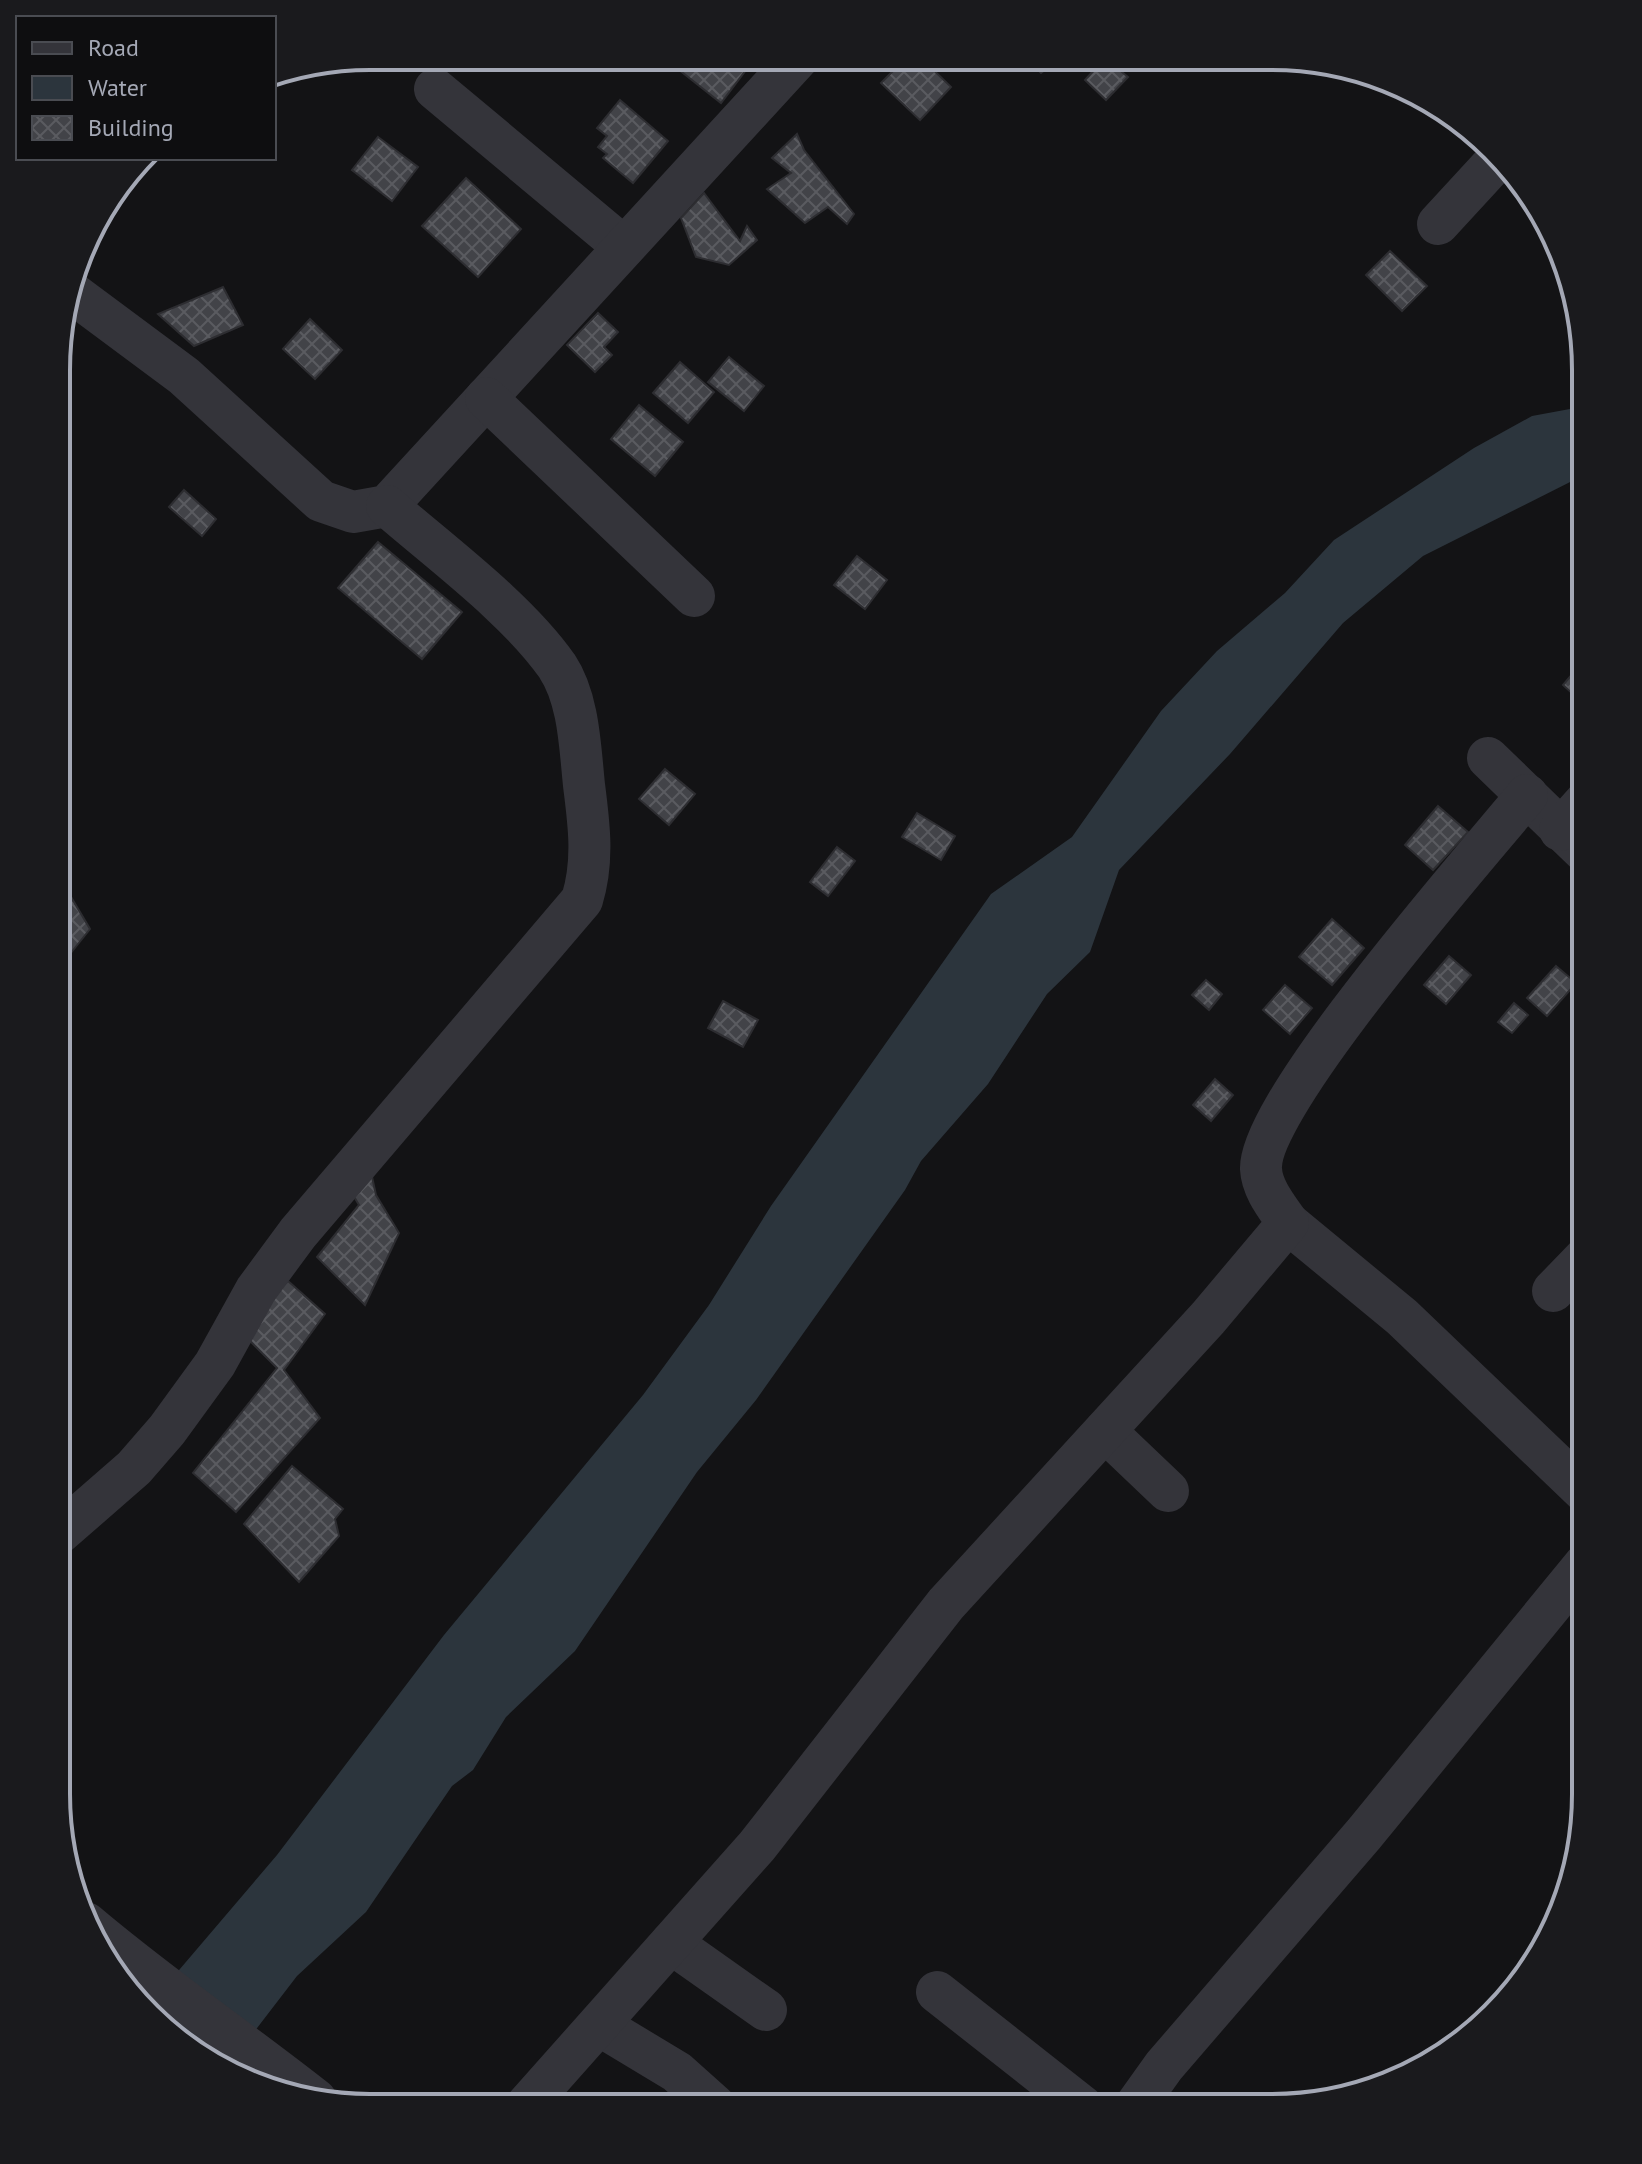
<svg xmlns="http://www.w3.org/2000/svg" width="1642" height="2164" viewBox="0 0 1642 2164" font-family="'PT Sans',sans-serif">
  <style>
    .water { fill: #2c353d }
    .building { fill: url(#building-cross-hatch); stroke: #2d2d31; stroke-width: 2 }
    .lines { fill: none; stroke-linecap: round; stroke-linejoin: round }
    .minor { stroke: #34343a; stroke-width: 42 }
    .rim { fill: none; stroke: #a4a8b5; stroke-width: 4 }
  </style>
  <defs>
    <pattern id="building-cross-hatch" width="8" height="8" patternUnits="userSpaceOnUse" patternTransform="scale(2)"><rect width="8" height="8" fill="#424348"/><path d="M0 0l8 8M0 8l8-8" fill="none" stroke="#5a5b60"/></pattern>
  </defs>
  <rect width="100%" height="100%" fill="#131315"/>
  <!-- water -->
  <polygon class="water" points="1586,406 1586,474 1423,556 1343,623 1230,754 1119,870 1090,952 1047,994 988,1084 921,1161 905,1190 756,1400 697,1472 575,1651 506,1717 473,1770 452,1786 366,1912 297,1976 227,2067 195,2055 145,2010 277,1855 444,1635 643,1395 709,1305 771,1206 991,894 1072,837 1161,711 1217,651 1285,593 1334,540 1474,448 1532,416"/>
  <!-- building -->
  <g class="building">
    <polygon points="679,57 754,57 755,58 721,103 673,65"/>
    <polygon points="906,58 921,58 951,87 920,120 881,83"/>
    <polygon points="1026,58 1060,58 1041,73"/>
    <polygon points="1105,58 1128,77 1106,100 1085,80"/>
    <polygon points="620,100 668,141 633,183 603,158 607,154 598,147 607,136 597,128"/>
    <polygon points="797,134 804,150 854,214 847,224 828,207 805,223 767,189 791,173 772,158"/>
    <polygon points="378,137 418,167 392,201 352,170"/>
    <polygon points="466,178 521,229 478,277 422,226"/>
    <polygon points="704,193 740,241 747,226 757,240 729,265 696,257 681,218"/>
    <polygon points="1390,251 1427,286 1402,311 1366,275"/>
    <polygon points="223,287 243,325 194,346 158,314"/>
    <polygon points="598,313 618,332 604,347 612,355 595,372 567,345"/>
    <polygon points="310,319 342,350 315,379 283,349"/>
    <polygon points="729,357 764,386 744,411 708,382"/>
    <polygon points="680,362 714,392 688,423 653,393"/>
    <polygon points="639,405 683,442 655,476 611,439"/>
    <polygon points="184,490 216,519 202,536 169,507"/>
    <polygon points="378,542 462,612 422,659 338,588"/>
    <polygon points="857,556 887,580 865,609 834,585"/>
    <polygon points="1580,665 1586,671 1586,706 1563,685"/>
    <polygon points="665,769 695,794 669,825 639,799"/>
    <polygon points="1438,806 1468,832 1433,870 1405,845"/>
    <polygon points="917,813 955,836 941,860 902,837"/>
    <polygon points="837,847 855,861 828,896 810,882"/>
    <polygon points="58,875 90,929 58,969"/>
    <polygon points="1332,919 1364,948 1332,985 1299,957"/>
    <polygon points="1449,956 1471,975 1446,1004 1424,985"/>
    <polygon points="1556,966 1576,983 1547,1016 1527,998"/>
    <polygon points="1206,980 1222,994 1209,1010 1192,995"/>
    <polygon points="1285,985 1312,1008 1290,1034 1263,1010"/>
    <polygon points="723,1001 758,1020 743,1047 708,1028"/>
    <polygon points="1514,1003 1528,1015 1512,1033 1498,1022"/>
    <polygon points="1215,1079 1233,1095 1211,1121 1193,1105"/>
    <polygon points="369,1163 376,1195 399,1233 365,1305 317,1257 359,1205 347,1185"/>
    <polygon points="288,1281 325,1314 284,1370 320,1418 236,1512 193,1473 277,1368 238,1329"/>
    <polygon points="292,1466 343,1509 335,1519 339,1536 299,1582 244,1524"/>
  </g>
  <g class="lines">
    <!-- minor -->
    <g class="minor">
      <polyline points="435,89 624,247"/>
      <polyline points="1438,224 1496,161"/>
      <polyline points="71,292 184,376 321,501 353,512 387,506 799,57"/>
      <polyline points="486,398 694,596"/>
      <polyline points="1488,758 1586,853"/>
      <polyline points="1560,830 1586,801"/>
      <polyline points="1288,1223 1402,1317 1585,1492"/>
      <polyline points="1553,1291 1586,1257"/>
      <polyline points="1105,1431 1168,1491"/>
      <path d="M56 1536 134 1468 167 1430 215 1364 256 1290 298 1233 582 900C594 861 589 824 584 785 580 747 579 699 557 666 516 608 441 553 387 506"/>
      <path d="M86 1923C160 1986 240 2040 316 2100"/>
      <polyline points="671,1943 766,2010"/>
      <polyline points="937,1992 1083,2107"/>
      <polyline points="599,2025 677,2072 715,2106"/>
      <path d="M526 2106 757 1846 946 1604 1208 1318 1288 1223C1277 1207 1262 1189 1261 1169 1258 1104 1477 856 1527 795"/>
      <polyline points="1134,2108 1164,2066 1364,1834 1585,1564"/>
    </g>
  </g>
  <!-- crop -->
  <path d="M0 0H1642V2164H0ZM370 70H1272A300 300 0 0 1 1572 370V1794A300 300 0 0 1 1272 2094H370A300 300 0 0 1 70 1794V370A300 300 0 0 1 370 70Z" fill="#1a1a1d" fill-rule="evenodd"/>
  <path class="rim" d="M370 70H1272A300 300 0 0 1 1572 370V1794A300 300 0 0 1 1272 2094H370A300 300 0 0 1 70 1794V370A300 300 0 0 1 370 70Z"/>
  <!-- legend -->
  <rect x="16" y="16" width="260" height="144" fill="#0e0e10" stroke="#4a4c52" stroke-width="2"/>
  <rect x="32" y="42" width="40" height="12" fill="#34343a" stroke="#4a4c52" stroke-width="2"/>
  <text x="88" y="56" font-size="24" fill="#a4a8b5">Road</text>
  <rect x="32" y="76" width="40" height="24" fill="#2c353d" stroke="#4a4c52" stroke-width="2"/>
  <text x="88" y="96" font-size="24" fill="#a4a8b5">Water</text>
  <rect x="32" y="116" width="40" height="24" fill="url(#building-cross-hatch)" stroke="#4a4c52" stroke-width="2"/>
  <text x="88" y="136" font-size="24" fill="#a4a8b5">Building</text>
</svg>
